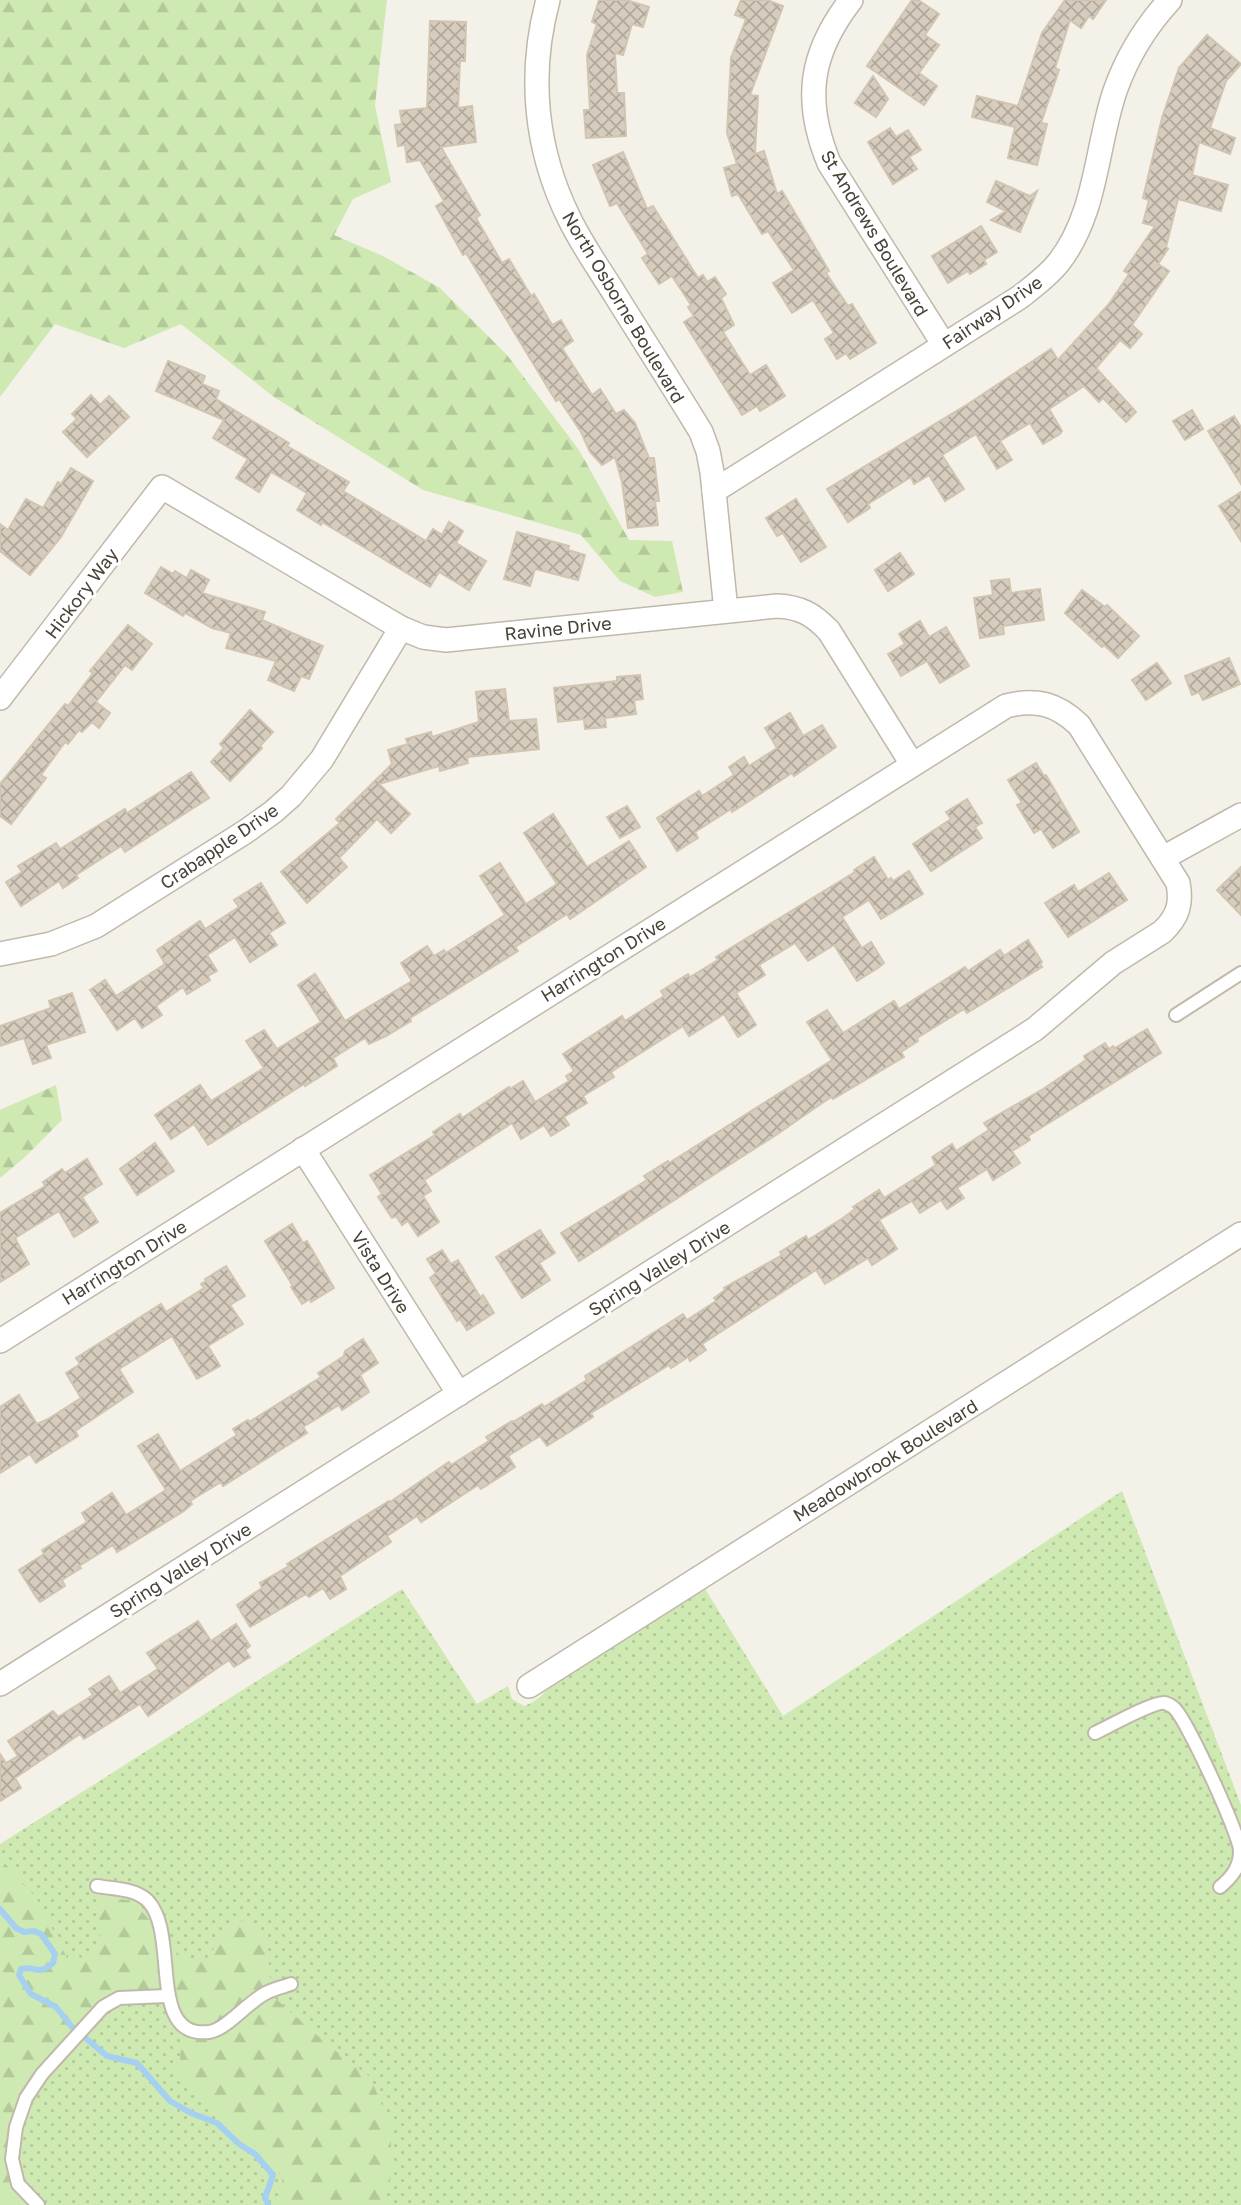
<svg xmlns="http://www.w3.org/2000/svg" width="1241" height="2205" viewBox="0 0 1241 2205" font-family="'Golos Text',sans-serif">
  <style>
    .grass { fill: url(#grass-dots) }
    .forest { fill: url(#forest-firs) }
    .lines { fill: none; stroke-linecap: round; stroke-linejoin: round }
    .stream { stroke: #a5d0f1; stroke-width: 6 }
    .building { fill: url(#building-cross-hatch); stroke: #d1c5b1; stroke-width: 2 }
    .service-casing { stroke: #c0b9ab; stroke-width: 16 }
    .minor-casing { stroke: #c0b9ab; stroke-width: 26 }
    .service { stroke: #fff; stroke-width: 12 }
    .minor { stroke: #fff; stroke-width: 23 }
    .labels { text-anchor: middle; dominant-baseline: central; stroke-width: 6; stroke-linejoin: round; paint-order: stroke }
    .street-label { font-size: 18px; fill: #484237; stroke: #fff }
  </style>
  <defs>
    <pattern id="grass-dots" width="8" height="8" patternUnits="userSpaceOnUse" patternTransform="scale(1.75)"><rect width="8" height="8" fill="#cee9b1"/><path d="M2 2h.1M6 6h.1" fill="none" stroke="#b2c999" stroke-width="1.8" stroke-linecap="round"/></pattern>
    <pattern id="forest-firs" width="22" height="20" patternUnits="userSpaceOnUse" patternTransform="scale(1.75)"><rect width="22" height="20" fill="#cee9b1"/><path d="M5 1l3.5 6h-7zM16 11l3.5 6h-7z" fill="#b2c999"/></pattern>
    <pattern id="building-cross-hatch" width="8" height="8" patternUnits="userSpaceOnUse" patternTransform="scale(1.75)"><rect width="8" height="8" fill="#d6cdbe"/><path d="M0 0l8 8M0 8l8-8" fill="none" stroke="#b0a89b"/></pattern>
  </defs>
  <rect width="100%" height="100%" fill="#f4f1e8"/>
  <!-- grass -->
  <path class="grass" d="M1122 1491 1241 1805V2205H0V1844L402 1589 477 1704 508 1686 512 1699 524 1706C539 1701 547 1690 557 1678L702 1584 783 1716Z"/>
  <!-- forest -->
  <g class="forest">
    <polygon points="0,0 387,0 375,105 391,182 353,199 334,235 383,256 440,288 507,355 579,450 629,540 672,541 683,592 655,597 620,581 581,535 423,490 274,397 181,324 124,348 55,324 0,397"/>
    <polygon points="56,1085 62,1120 24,1158 0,1178 0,1110"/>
    <polygon points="0,1858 37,1899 67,1958 90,1957 101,1937 97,1899 132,1900 183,1959 206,1959 223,1936 241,1920 266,1935 271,1985 275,1998 327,2044 370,2077 391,2126 391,2177 382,2205 282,2205 282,2177 258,2149 173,2076 180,2061 183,2016 172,1992 153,1989 109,1993 60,2041 13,2112 7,2156 32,2205 0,2205"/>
  </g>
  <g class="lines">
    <!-- stream -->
    <path class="stream" d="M0 1909 16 1928 24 1932 34 1931 41 1934 55 1954 53 1963C36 1977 36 1965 21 1969L19 1975 31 1994 56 2007 71 2026 107 2056 137 2063 170 2101 191 2113 217 2123 239 2144 255 2154 273 2175 265 2198 268 2204"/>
  </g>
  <!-- building -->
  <g class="building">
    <polygon points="599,0 626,0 649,7 643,27 632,24 623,55 615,53 617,93 624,93 626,136 586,138 584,110 590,110 587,55 597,24 592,22"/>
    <polygon points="741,0 767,0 783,6 750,95 758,96 755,154 764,151 777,194 782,191 829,271 826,273 848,306 852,304 876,343 850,359 846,353 837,359 825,339 834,333 813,300 792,313 773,283 794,270 768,231 762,234 738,194 732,196 724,168 737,164 727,133 731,58 746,19 735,15"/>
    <polygon points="912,0 918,0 939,14 925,35 939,45 919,73 937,86 924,105 867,66"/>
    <polygon points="1065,0 1106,0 1093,19 1089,16 1081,28 1070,20 1055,68 1059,70 1041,123 1047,124 1037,165 1008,158 1015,127 972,117 977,96 1018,106 1042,33"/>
    <polygon points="430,21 466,22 465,61 460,61 458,108 472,106 476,142 441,147 480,215 476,218 502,263 509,259 531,296 534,294 552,325 561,320 573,341 562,348 592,395 600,389 616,414 624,410 635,423 649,458 654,458 659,501 655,501 658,525 628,528 622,482 615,457 602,465 590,452 581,432 559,399 556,401 466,253 463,255 436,206 444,201 420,160 407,162 405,145 398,146 395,125 402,124 400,111 427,108"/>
    <polygon points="1207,35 1241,64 1226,81 1210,128 1235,138 1230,154 1199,142 1192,175 1228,185 1221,211 1178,199 1166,247 1168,249 1158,264 1169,271 1132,325 1142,334 1130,348 1120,340 1096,368 1136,412 1126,422 1103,398 1099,402 1084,386 1049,409 1062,431 1060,434 1043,444 1030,423 1000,441 1012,460 997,469 976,434 942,455 964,489 945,501 929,475 914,484 911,477 868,504 870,508 848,522 827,489 968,404 1051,349 1058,360 1109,304 1129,274 1124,271 1155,226 1143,223 1149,200 1143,198 1162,118 1179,68"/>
    <polygon points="873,76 888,99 876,117 855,103"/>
    <polygon points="890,128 896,137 908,130 921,150 909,157 917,169 893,184 868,142"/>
    <polygon points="623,152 647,209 653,206 698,278 703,275 707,282 715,277 726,294 721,298 734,325 723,332 750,375 766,365 785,396 760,411 757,406 742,415 684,322 694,316 688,307 691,305 672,276 659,284 642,258 648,254 617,203 610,206 593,165"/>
    <polygon points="996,181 1030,196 1037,191 1020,232 991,220 1006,211 987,202"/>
    <polygon points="981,226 997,252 984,260 986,264 970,274 968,271 948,283 932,256"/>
    <polygon points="168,361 205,376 202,384 219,391 216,399 289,443 287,446 349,482 343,491 426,541 433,529 442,535 449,522 463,531 456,543 486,561 469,590 439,572 430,587 322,522 321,525 297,510 307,493 271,472 259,492 236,478 248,459 213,438 224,420 156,391"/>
    <polygon points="91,395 100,405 109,396 129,417 87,457 63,432 77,419 72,414"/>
    <polygon points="1192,410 1203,429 1185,440 1173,421"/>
    <polygon points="1234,416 1241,427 1241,484 1208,431"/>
    <polygon points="71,468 93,481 61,537 30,575 0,551 0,524 8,530 26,499 43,508 58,482 61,484"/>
    <polygon points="1241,492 1241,541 1219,506"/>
    <polygon points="796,499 826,547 801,562 783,533 777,536 766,518"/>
    <polygon points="517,532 569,546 568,550 585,555 578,580 535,569 530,586 504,579"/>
    <polygon points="900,553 914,574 888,591 875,570"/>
    <polygon points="161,567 173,574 175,571 187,578 191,570 209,580 202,593 265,612 262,620 323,646 309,679 301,676 294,691 268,680 276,661 226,648 231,633 212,628 185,613 183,616 145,593"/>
    <polygon points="1009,579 1011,593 1040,589 1044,620 1003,626 1004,634 980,638 974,598 993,595 991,581"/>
    <polygon points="1082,590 1105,607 1107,605 1139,636 1118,658 1104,645 1102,647 1065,613"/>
    <polygon points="920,621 929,637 946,627 969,666 940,683 927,661 901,676 888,654 905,644 899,634"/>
    <polygon points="128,625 152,644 132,670 125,665 96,702 110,713 99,728 92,722 82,732 79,730 68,744 65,742 41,775 46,778 11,824 0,816 0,784 65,704 68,706 93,673 90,671"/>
    <polygon points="1229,658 1240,684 1203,700 1199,692 1192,695 1185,676"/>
    <polygon points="1157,663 1171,683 1146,700 1132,680"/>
    <polygon points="640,675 643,699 634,700 636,714 605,718 606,727 585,729 584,719 558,722 554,688 617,681 617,677"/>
    <polygon points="505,689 509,721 536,719 539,749 467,757 468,763 440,771 439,766 379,784 410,814 391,833 377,819 339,858 347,867 307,903 281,872 340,823 336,819 392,764 388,750 408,744 406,739 431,732 432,737 479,722 476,692"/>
    <polygon points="250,710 273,732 260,746 262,748 230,781 211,762 224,748 220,744"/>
    <polygon points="790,713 803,736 822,725 836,747 794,776 792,773 732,812 731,809 695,832 698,838 677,851 657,818 699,791 702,796 734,775 729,767 744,757 749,766 777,748 765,728"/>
    <polygon points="1036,763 1044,776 1046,775 1079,832 1053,848 1041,829 1034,833 1017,805 1022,803 1008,780"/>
    <polygon points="191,772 209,798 125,852 121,846 76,875 78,878 63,888 59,881 21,906 6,882 22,872 18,866 56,843 60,849 125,809 127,813"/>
    <polygon points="967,799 982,823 975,827 982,838 931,871 913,844 951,819 946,812"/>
    <polygon points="627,806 640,827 620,838 607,817"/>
    <polygon points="553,814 587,867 629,841 646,867 570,919 567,914 515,947 518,951 410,1018 411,1021 386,1036 369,1044 365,1038 333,1058 337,1066 305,1086 304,1084 208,1145 194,1124 171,1139 155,1115 200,1085 211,1101 264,1068 246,1041 264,1030 277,1049 321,1022 298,985 315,974 345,1021 412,981 401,963 427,946 434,956 444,950 446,953 505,915 480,876 500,863 526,904 557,884 524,833"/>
    <polygon points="874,857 888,880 891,878 893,881 909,871 923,894 881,919 869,900 842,917 862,948 871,942 884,963 878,968 857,981 834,945 808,961 795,943 759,965 765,975 736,993 756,1025 738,1037 724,1014 689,1036 683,1026 611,1072 614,1077 583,1096 587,1103 564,1117 569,1125 551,1136 544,1125 521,1139 512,1123 424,1180 431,1191 423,1196 439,1222 418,1236 408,1221 402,1225 396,1216 392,1218 378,1197 382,1194 370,1175 435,1135 433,1132 460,1114 462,1118 509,1087 510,1089 523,1081 535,1102 569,1081 566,1076 574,1071 563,1054 622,1016 625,1021 664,996 661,991 688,974 690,977 718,960 716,957 855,872 854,870"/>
    <polygon points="1241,867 1241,915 1217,890"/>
    <polygon points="1109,873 1127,900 1068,937 1045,903 1074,885 1078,892"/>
    <polygon points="261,883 285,923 269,933 277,945 250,962 235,937 207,955 217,971 208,976 210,980 187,994 183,987 156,1006 162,1015 142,1028 135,1018 117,1030 90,990 105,980 116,996 165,964 157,950 200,921 205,929 239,907 234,900"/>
    <polygon points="1028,940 1042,962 1040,964 1042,967 967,1013 964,1009 917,1038 918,1041 901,1052 904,1057 833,1099 831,1097 776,1135 579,1261 561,1233 647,1180 644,1176 668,1161 669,1163 832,1060 807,1022 827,1010 843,1033 894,1001 899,1009 965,967 968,971 1000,950 1004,956"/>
    <polygon points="72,993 85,1032 46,1045 51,1058 33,1064 24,1038 0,1046 0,1026 51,1008 49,1001"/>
    <polygon points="1147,1029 1161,1053 1028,1136 1030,1140 1012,1151 1020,1163 993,1180 987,1169 957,1188 964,1198 947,1209 941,1200 920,1213 912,1201 879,1220 897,1249 872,1265 868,1258 825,1284 816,1270 702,1344 706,1350 690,1361 688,1357 671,1368 669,1365 591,1413 593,1417 547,1446 540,1436 508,1456 515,1467 481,1489 478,1485 421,1522 417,1516 387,1536 391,1542 340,1576 346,1589 330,1599 323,1588 309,1597 306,1594 250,1627 237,1605 262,1588 260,1583 289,1566 287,1564 389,1501 390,1502 449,1462 451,1465 489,1441 486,1437 512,1421 513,1422 542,1404 544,1407 587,1380 585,1376 683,1314 687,1320 716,1301 714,1298 725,1290 724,1288 782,1255 780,1252 806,1236 808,1240 843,1218 855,1209 853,1207 879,1190 884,1198 936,1165 932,1157 952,1144 956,1151 989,1130 984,1123 1043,1089 1086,1060 1084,1056 1105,1043 1109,1049 1113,1046 1115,1048"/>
    <polygon points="155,1143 174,1171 137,1195 120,1169"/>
    <polygon points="87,1159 102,1184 82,1197 98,1222 74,1237 59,1211 15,1238 29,1264 0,1282 0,1213 45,1186 43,1182 62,1169 65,1173"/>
    <polygon points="292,1224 303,1243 307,1241 334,1288 311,1302 310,1299 302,1304 291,1287 293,1286 265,1241"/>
    <polygon points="540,1230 555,1253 539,1263 550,1280 522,1298 496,1257"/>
    <polygon points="442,1250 451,1264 458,1260 480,1297 483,1295 494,1313 467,1330 460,1319 457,1321 430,1278 436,1273 427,1259"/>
    <polygon points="226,1266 245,1296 230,1305 243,1324 208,1346 220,1366 197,1379 172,1336 119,1369 133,1392 75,1431 78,1436 36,1463 30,1454 0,1473 0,1407 19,1395 37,1424 48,1419 81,1398 66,1373 80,1364 76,1358 161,1304 166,1312 204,1288 201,1284 206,1281 205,1279"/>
    <polygon points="363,1339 378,1363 360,1375 369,1392 342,1410 339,1405 303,1427 307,1433 223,1486 221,1482 190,1501 192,1504 184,1511 117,1552 113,1545 79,1566 81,1568 62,1580 65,1586 40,1602 36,1597 19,1570 44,1554 42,1550 87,1522 82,1513 112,1493 126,1515 166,1490 138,1446 158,1434 180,1471 237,1435 233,1429 248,1420 249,1422 321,1377 318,1373 344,1356 345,1351"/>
    <polygon points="198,1621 211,1641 236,1624 250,1646 245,1650 250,1657 234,1667 229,1660 148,1716 140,1704 84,1739 80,1734 15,1778 21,1788 0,1801 0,1754 6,1763 18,1756 8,1741 53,1711 58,1717 93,1695 89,1689 109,1676 120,1693 158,1669 147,1653"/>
  </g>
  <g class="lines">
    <!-- service casing -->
    <g class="service-casing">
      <g id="service">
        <polyline points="1176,1015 1241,973"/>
        <path d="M1095 1733C1108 1727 1154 1701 1165 1703 1166 1703 1174 1707 1174 1708 1186 1718 1240 1835 1240 1851 1240 1867 1232 1877 1220 1887"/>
        <path d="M97 1886C113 1889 135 1888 148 1901 180 1935 146 2039 209 2032 226 2030 249 2001 266 1993 273 1989 283 1987 291 1984"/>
        <polyline points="38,2205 18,2184 12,2159 16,2127 26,2098 42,2074 103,2007 119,1998 167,1996"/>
      </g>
    </g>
    <!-- minor casing -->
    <g class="minor-casing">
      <g id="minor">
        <path d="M548 0C528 74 535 149 569 218 582 245 600 270 616 296 644 341 673 386 701 432L708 451 712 472 726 611"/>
        <path d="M851 0C810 53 803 100 829 163L944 345"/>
        <path d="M714 491 1020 297C1034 286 1048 276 1059 262 1097 213 1096 147 1115 91 1127 57 1146 26 1170 0"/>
        <path d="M0 698 162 487 401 628 423 637 446 640 777 606C800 607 813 614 829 631L912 764"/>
        <polyline points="1163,858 1241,815"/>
        <polyline points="0,954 51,944 96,926 245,832 273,812 291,796 322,759 401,628"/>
        <polyline points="303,1149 459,1394"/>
        <path d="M0 1341 1006 706C1036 698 1057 704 1079 725L1178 883C1182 904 1178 917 1162 932L1113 963 1035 1029 1010 1045 0 1684"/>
        <polyline points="529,1686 1241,1234"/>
      </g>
    </g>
    <!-- service -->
    <use href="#service" class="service"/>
    <!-- minor -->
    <use href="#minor" class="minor"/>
  </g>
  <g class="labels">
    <!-- street labels -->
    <g class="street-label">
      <text transform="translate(875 233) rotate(59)">St Andrews Boulevard</text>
      <text transform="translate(624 307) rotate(59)">North Osborne Boulevard</text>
      <text transform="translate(992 312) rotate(-34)">Fairway Drive</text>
      <text transform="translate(81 593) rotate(-53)">Hickory Way</text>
      <text transform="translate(558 628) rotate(-6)">Ravine Drive</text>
      <text transform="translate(219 846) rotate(-34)">Crabapple Drive</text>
      <text transform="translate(603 959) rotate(-32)">Harrington Drive</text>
      <text transform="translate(124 1262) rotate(-32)">Harrington Drive</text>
      <text transform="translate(659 1268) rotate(-32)">Spring Valley Drive</text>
      <text transform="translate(381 1272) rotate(58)">Vista Drive</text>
      <text transform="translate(885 1460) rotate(-32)">Meadowbrook Boulevard</text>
      <text transform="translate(180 1570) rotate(-32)">Spring Valley Drive</text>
    </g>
  </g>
</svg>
